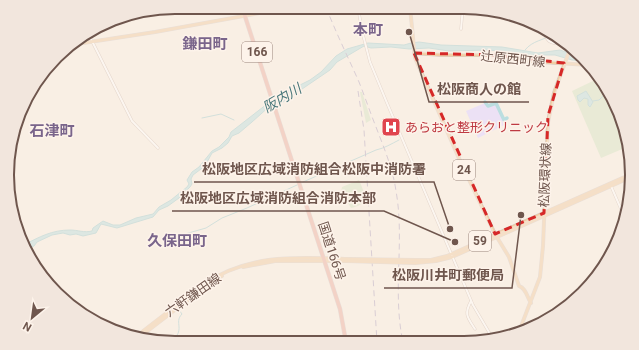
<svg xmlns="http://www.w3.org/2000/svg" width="639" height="350" viewBox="0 0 639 350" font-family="Roboto,'Noto Sans JP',sans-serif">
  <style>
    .education { fill: #ece1f5 }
    .green { fill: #d5e5c5 }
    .water { fill: #bbdee0; stroke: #a3ced1 }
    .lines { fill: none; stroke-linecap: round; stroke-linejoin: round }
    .stream { stroke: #a3ced1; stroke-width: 1 }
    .river { stroke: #bbdee0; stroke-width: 3.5 }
    .minor-casing { stroke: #c9b6ac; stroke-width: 3 }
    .major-casing { stroke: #d4ccca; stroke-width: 4 }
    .highway-casing { stroke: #d4ccca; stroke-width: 4.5 }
    .minor { stroke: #fff; stroke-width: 2 }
    .major { stroke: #f0cda4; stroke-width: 3 }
    .highway { stroke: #ecafa2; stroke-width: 3.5 }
    .rail { stroke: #b1a5c1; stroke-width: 1; stroke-dasharray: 6 4; stroke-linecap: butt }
    .major-bridge-casing { stroke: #d4ccca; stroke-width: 4; stroke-linecap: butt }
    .major-bridge { stroke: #f0cda4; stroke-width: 3 }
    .marked { fill: none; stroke: #d62828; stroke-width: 3; stroke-dasharray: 8 5; stroke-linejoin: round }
    .labels { text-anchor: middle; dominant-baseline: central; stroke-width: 3; stroke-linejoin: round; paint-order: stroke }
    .shield { fill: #fdf3ea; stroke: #9a857c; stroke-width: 1 }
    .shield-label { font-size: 12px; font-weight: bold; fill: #6f564d }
    .street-label { font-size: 13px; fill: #6f564d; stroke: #fdf3ea }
    .health-label { font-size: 13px; fill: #be3a42; stroke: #fdf3ea; text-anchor: start }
    .water-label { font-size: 14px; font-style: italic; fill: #477679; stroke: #fdf3ea }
    .quarter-label { font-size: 15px; font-weight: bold; fill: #7a658b; stroke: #fdf3ea }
    .rim { fill: none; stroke: #6f564d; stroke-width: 2 }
    .leader { fill: none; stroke: #6f564d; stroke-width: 1.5 }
    .callout-dot { fill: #6f564d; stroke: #fdf3ea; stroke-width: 1.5 }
    .callout-label { font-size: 14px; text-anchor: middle; font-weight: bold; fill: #6f564d; stroke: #fdf3ea; stroke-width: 3; stroke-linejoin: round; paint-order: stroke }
  </style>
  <rect width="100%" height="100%" fill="#f9efe4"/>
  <!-- education -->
  <g class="education">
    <polygon points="485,103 487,107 495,103 503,120 502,120 504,125 478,138 466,111"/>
    <polygon points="34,263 42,265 46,279 45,279"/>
  </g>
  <!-- green -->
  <g class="green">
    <polygon points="595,71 626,132 627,147 601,158 572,91 595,80"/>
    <polygon points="360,92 362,92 371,120 366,123"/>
    <path d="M359 180C365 194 370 204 351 208L341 192 342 187Z"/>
  </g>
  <!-- water -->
  <g class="water">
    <path d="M419 42 441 45 502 47 538 53 560 50 574 55H577L584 61 572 60 555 55H526L524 53 513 54 508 52 489 50 449 51 429 48 409 49 391 47 371 48 364 46 337 62 330 70 280 104 276 102 271 105 252 122 239 133 232 136 228 143 222 148 212 153 205 166 193 175 191 179 192 184 190 187 179 198 168 206 159 210 153 217 117 228 101 224 96 233 83 236 76 234 70 235 63 233 52 235 37 242 34 246 26 249 24 245C39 237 52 230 70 230 78 230 84 233 92 231L93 228 103 221 113 225H120L136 218 153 214 159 207 171 200 187 187 189 184 187 180 192 172 199 167 212 151 219 147 229 137 231 132 276 97 310 80 321 72 336 56 347 49 368 43 404 45 411 43Z"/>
    <polygon points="586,91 593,102 590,107 588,105 588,99 584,98 580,102 578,100 577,96"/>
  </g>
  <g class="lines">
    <!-- stream -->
    <g class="stream">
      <path d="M525 50C533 40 543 41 553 34"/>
      <polyline points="593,101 599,100 604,95 605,93 603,91 605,89"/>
      <polyline points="202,118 221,114 234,120"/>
      <path d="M303 182 376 150C385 148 391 144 399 140"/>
      <polyline points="168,242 178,236 206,228 222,218 247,208 297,185"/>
      <path d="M171 343 170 342C187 330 173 323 182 314L179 310"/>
    </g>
    <!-- river -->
    <g class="river">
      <polyline points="485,102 488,106 496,103 504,120 507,118"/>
      <polyline points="158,341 163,339 170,342"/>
    </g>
    <!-- minor casing -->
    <g class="minor-casing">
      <g id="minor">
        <polyline points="358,7 362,31 370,62 387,103 473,305 493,339"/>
        <path d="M542 28C547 42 549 44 564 44"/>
        <polyline points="461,29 463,7"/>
        <polyline points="88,33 132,121 158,148"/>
        <polyline points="611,186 624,216"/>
        <path d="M471 301C464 314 467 317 475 329"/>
      </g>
    </g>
    <!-- major casing -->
    <g class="major-casing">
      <g id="major">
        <path d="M410 7 415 58 461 163 495 234 509 257 519 286C526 288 527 297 531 303"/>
        <polyline points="70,45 155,32 293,7"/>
        <polyline points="414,53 443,55 499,55 528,61 588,65"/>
        <polyline points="415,260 431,260 447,256 629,175"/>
        <polyline points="415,263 436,261 452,257 629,178"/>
        <polyline points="243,267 275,261 347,261"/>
        <polyline points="520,329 540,277 543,246 548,122 554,93 570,49"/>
        <path d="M138 335 204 284C249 254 295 257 347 259"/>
        <polyline points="141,336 210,283 222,276"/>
      </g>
    </g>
    <!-- highway casing -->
    <g class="highway-casing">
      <polyline id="highway" points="242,7 340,309 346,342"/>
    </g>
    <!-- minor -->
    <use href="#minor" class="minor"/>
    <!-- major -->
    <use href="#major" class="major"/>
    <!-- highway -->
    <use href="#highway" class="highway"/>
    <!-- rail -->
    <g class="rail">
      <path d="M326 7C336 33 348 57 359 82 365 97 370 112 376 127 384 148 393 169 396 191 405 241 392 292 403 342"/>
      <polyline points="358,91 364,130 377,342"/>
    </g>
    <!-- major-bridge casing -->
    <g class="major-bridge-casing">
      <g id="major-bridge">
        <polyline points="347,259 415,260"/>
        <polyline points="347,261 415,263"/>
      </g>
    </g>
    <!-- major-bridge -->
    <use href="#major-bridge" class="major-bridge"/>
  </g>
  <!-- marked area -->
  <path d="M0 0H639V350H0ZM414 53 494 55 564 63 548 116 544 213 495 234Z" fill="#f9efe4" fill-opacity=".55" fill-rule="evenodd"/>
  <path class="marked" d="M414 53 494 55 564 63 548 116 544 213 495 234Z"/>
  <!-- icons -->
  <defs>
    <g id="hospital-square" transform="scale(1)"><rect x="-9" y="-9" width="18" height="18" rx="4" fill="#e0444e" stroke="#fdf3ea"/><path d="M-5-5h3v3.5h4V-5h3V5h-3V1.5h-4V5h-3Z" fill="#fff"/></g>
  </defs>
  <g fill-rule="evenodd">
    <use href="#hospital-square" x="391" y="127"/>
  </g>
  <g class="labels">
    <!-- shield labels -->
    <g class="shield">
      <rect x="242" y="42" width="30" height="20" rx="3"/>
      <rect x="453" y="160" width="22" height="20" rx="3"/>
      <rect x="469" y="231" width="22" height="20" rx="3"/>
    </g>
    <g class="shield-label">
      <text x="257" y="52">166</text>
      <text x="464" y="170">24</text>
      <text x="480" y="241">59</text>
    </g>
    <!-- street labels -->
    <g class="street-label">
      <text transform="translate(513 59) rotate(6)">辻原西町線</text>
      <text transform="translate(545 175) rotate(-88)">松阪環状線</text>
      <text transform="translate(332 251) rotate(72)">国道166号</text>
      <text transform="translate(193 295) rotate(-35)">六軒鎌田線</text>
    </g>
    <!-- health labels -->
    <g class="health-label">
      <text x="405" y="127">あらおと整形クリニック</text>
    </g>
    <!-- water labels -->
    <g class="water-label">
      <text transform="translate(282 98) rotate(-31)">阪内川</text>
    </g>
    <!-- quarter labels -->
    <g class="quarter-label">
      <text x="368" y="30">本町</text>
      <text x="205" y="44">鎌田町</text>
      <text x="52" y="131">石津町</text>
      <text x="177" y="241">久保田町</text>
    </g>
  </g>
  <!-- crop -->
  <path d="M0 0H639V350H0ZM175 14H464A161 161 0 0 1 625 175V175A161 161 0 0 1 464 336H175A161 161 0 0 1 14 175V175A161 161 0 0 1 175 14Z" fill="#f2e6dd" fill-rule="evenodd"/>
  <path class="rim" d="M175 14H464A161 161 0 0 1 625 175V175A161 161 0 0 1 464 336H175A161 161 0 0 1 14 175V175A161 161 0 0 1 175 14Z"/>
  <!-- callouts -->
  <path class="leader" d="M409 32L429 102H529M450 229L434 182H194M455 242L384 211H172M521 215L512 288H384"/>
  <g class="callout-dot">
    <circle cx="409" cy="32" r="4"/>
    <circle cx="450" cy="229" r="4"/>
    <circle cx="455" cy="242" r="4"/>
    <circle cx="521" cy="215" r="4"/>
  </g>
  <g class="callout-label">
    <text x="479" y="94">松阪商人の館</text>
    <text x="314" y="174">松阪地区広域消防組合松阪中消防署</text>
    <text x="278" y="203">松阪地区広域消防組合消防本部</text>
    <text x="448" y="280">松阪川井町郵便局</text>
  </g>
  <!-- north arrow -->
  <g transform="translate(32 318) rotate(209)" stroke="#fdf3ea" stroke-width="3" paint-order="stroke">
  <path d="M0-3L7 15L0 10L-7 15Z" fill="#6f564d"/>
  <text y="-6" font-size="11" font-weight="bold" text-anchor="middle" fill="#6f564d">N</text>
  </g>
</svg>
